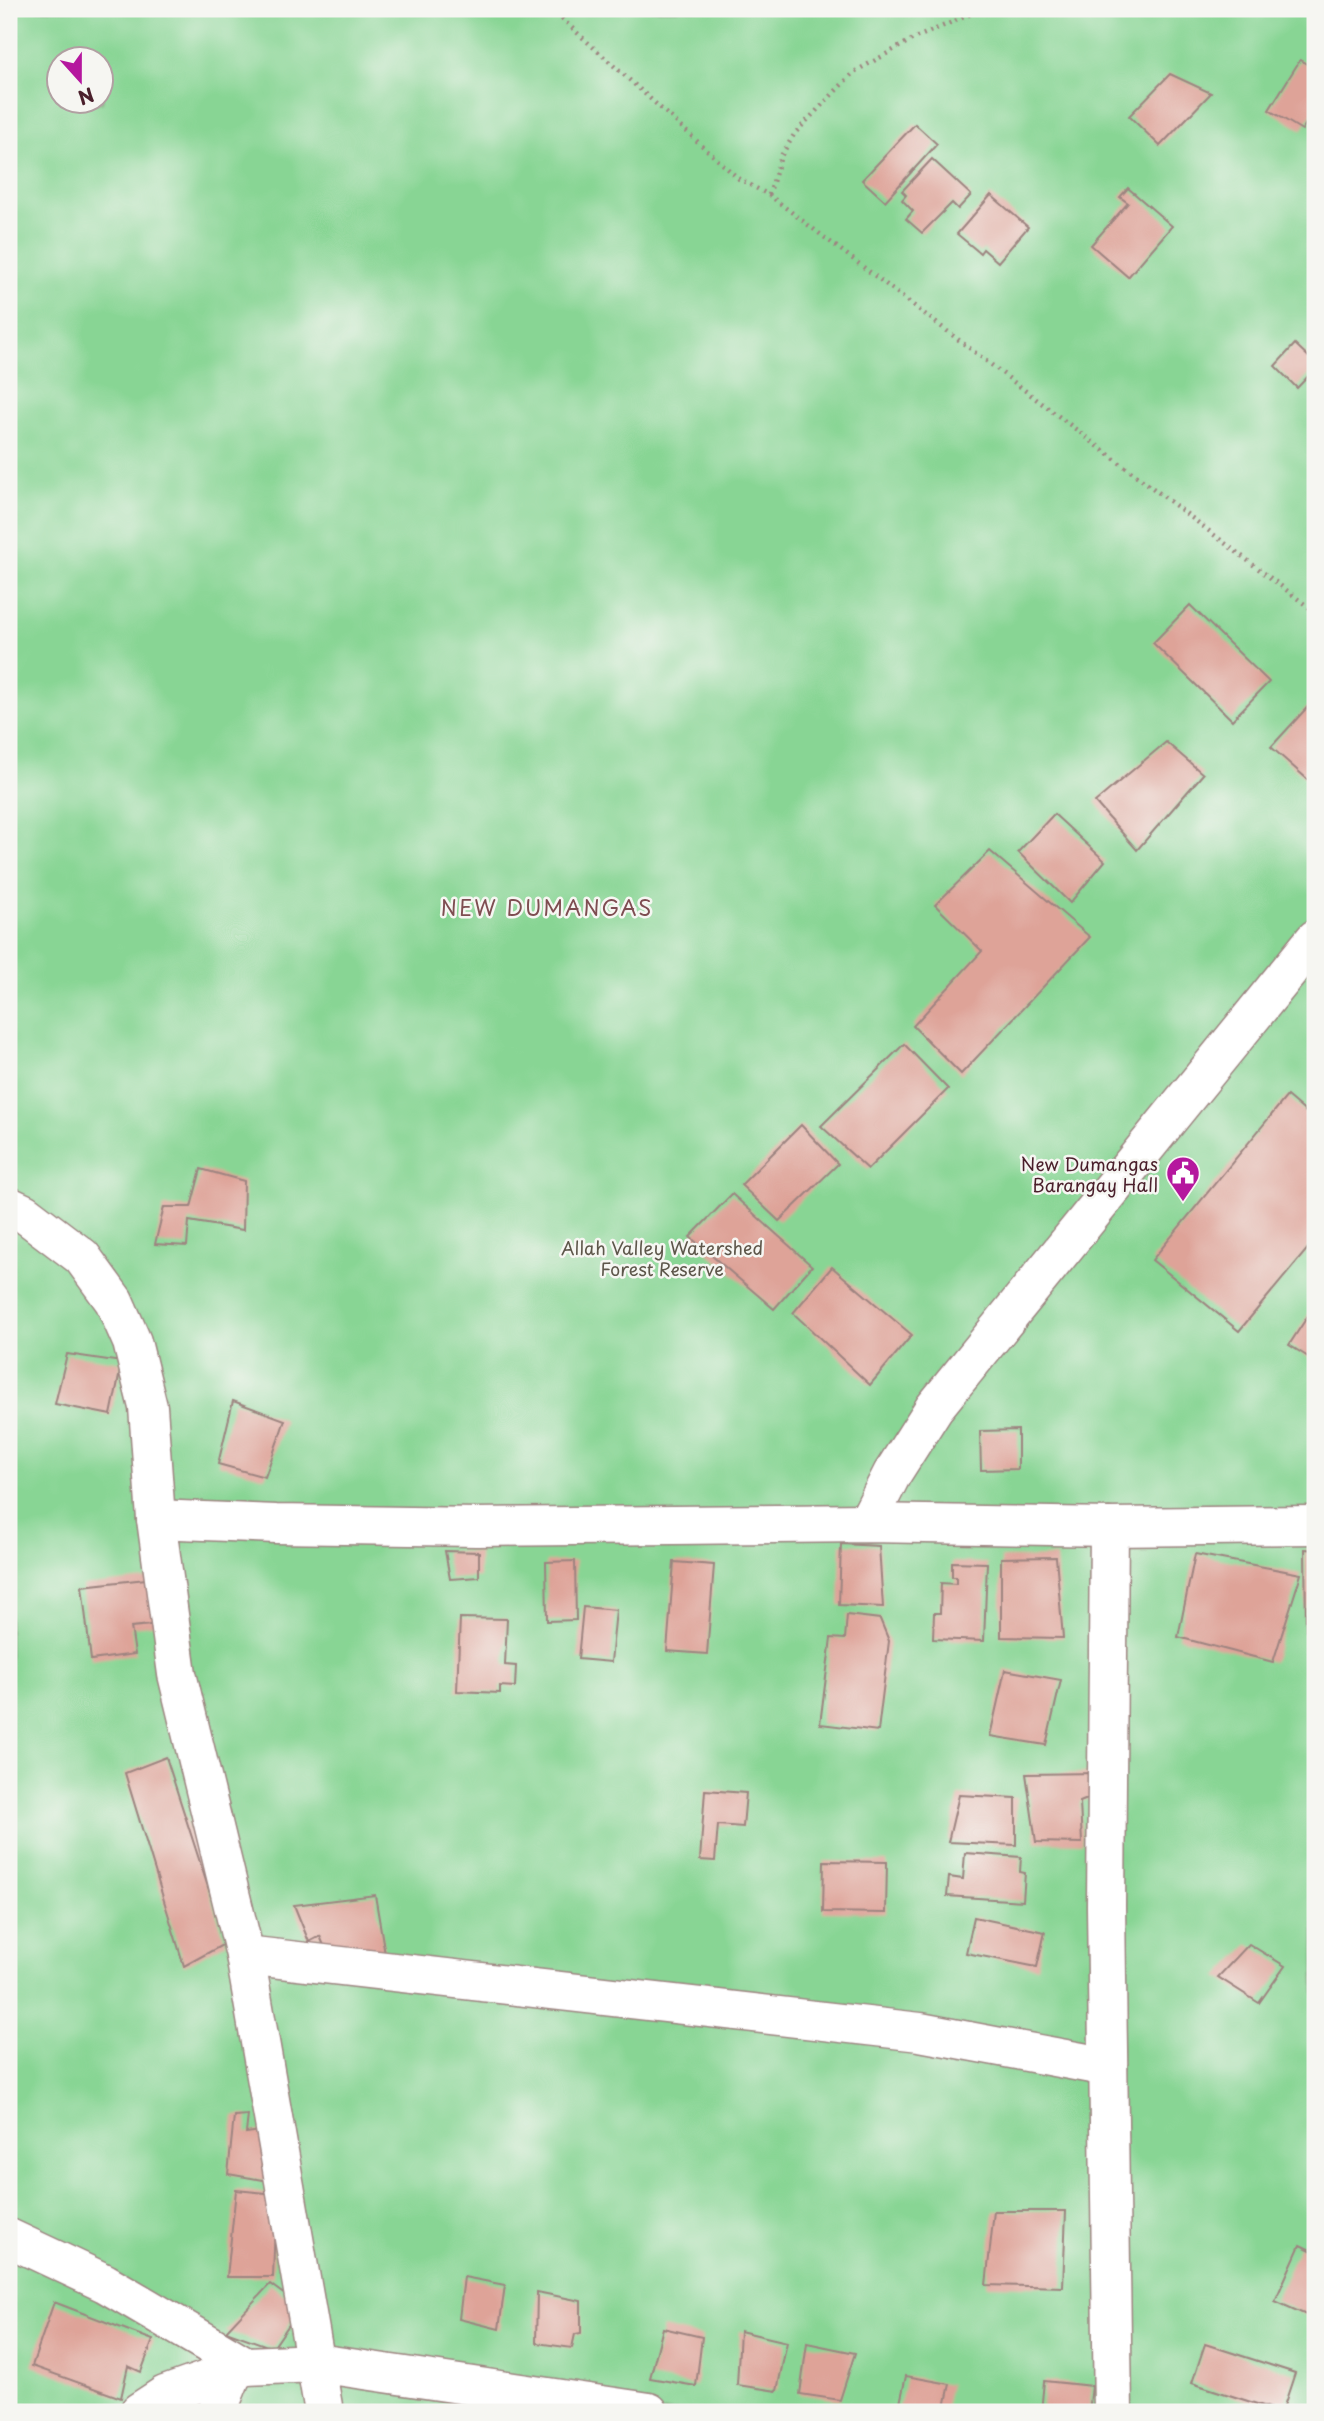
<svg xmlns="http://www.w3.org/2000/svg" width="1324" height="2421" viewBox="0 0 1324 2421" font-family="'Playpen Sans',sans-serif">
  <style>
    .green { fill: #88d594; stroke: #697a60; stroke-width: 2; fill-rule: evenodd }
    .building { fill: #dea398 }
    .lines { fill: none; stroke-linecap: round; stroke-linejoin: round }
    .street-casing { stroke: #9d8480; stroke-width: 41 }
    .path { stroke: #9d8480; stroke-width: 4.5; stroke-dasharray: 2 5; stroke-linecap: butt }
    .street { stroke: #fff; stroke-width: 38 }
    .labels { text-anchor: middle; dominant-baseline: central; stroke-width: 5; stroke-linejoin: round; paint-order: stroke }
    .poi-label { font-size: 18px; fill: #4a1f2b; stroke: #f6f6f2; text-anchor: end }
    .park-label { font-size: 18px; fill: #5d564a; stroke: #f6f6f2 }
    .quarter-label { font-size: 21px; letter-spacing: 2px; fill: #7e4d51; stroke: #f6f6f2 }
  </style>
  <rect width="100%" height="100%" fill="#f6f6f2"/>
  <filter id="ink" filterUnits="userSpaceOnUse"><feTurbulence type="fractalNoise" baseFrequency=".0143" numOctaves="2"/><feDisplacementMap in="SourceGraphic" scale="14" xChannelSelector="R" yChannelSelector="G"/><feConvolveMatrix kernelMatrix="1 2 1 2 8 2 1 2 1" color-interpolation-filters="sRGB"/></filter>
  <filter id="wash" filterUnits="userSpaceOnUse"><feTurbulence type="fractalNoise" baseFrequency=".00686" numOctaves="4" result="noise"/><feDisplacementMap in="SourceGraphic" scale="28" xChannelSelector="R" yChannelSelector="G"/><feGaussianBlur stdDeviation="1.57" result="paint"/><feColorMatrix in="noise" values="0 0 0 0 0 0 0 0 0 0 0 0 0 0 0 0 0 1.4 0 .05"/><feComposite in="paint" operator="in"/></filter>
  <g filter="url(#wash)">
    <rect width="100%" height="100%" fill="#f0ead5"/>
    <!-- green -->
    <path class="green" d="M9 9H1315V2412H9ZM60 60H102V102H60Z"/>
    <g id="blocks">
      <!-- building -->
      <g class="building">
        <polygon points="1300,60 1315,69 1315,109 1302,130 1269,110"/>
        <polygon points="1170,74 1211,93 1160,146 1129,116"/>
        <polygon points="915,124 937,144 885,201 862,180"/>
        <polygon points="932,159 971,195 958,209 952,203 922,233 906,219 913,211 902,200 906,195 902,191"/>
        <polygon points="1128,188 1172,226 1128,277 1091,245 1128,203 1120,197"/>
        <polygon points="991,195 1028,227 998,262 983,249 980,253 957,234"/>
        <polygon points="1295,344 1315,363 1315,369 1297,388 1275,366"/>
        <polygon points="1190,605 1269,682 1232,720 1153,643"/>
        <polygon points="1313,701 1315,703 1315,786 1271,747"/>
        <polygon points="1166,742 1203,774 1137,850 1095,802"/>
        <polygon points="1054,814 1105,861 1070,903 1018,852"/>
        <polygon points="990,851 1090,937 961,1074 913,1026 982,951 935,905"/>
        <polygon points="904,1044 948,1089 868,1169 821,1126"/>
        <polygon points="1287,1096 1315,1120 1315,1240 1239,1331 1152,1260"/>
        <polygon points="801,1125 838,1164 779,1221 741,1185"/>
        <polygon points="201,1169 244,1181 243,1230 189,1221 187,1246 155,1244 164,1207 191,1207"/>
        <polygon points="732,1194 812,1266 774,1309 690,1237"/>
        <polygon points="832,1267 912,1335 870,1385 793,1313"/>
        <polygon points="1313,1308 1315,1310 1315,1357 1313,1360 1289,1345"/>
        <polygon points="67,1354 122,1362 111,1415 55,1404"/>
        <polygon points="233,1401 285,1420 265,1477 218,1464"/>
        <polygon points="1018,1430 1018,1469 981,1470 980,1431"/>
        <polygon points="841,1544 879,1546 883,1607 839,1605"/>
        <polygon points="1305,1549 1315,1550 1315,1631 1306,1631"/>
        <polygon points="445,1551 479,1552 479,1577 450,1579"/>
        <polygon points="1195,1554 1301,1574 1273,1662 1178,1637"/>
        <polygon points="1056,1557 1063,1638 1001,1637 1001,1558"/>
        <polygon points="575,1561 576,1620 547,1621 546,1562"/>
        <polygon points="674,1562 714,1565 707,1654 667,1651"/>
        <polygon points="952,1562 987,1563 984,1641 933,1639 934,1613 940,1613 941,1583 956,1584 956,1577 952,1577"/>
        <polygon points="155,1578 161,1624 131,1627 135,1654 91,1660 82,1586"/>
        <polygon points="583,1607 616,1610 611,1662 578,1659"/>
        <polygon points="847,1615 880,1619 889,1641 878,1731 820,1724 831,1638 845,1639"/>
        <polygon points="460,1618 507,1619 505,1665 516,1666 515,1687 500,1686 500,1693 457,1691"/>
        <polygon points="1005,1670 1061,1680 1046,1745 990,1736"/>
        <polygon points="166,1757 226,1943 184,1966 125,1773"/>
        <polygon points="1097,1773 1097,1795 1080,1802 1082,1843 1036,1842 1026,1774"/>
        <polygon points="705,1790 746,1793 743,1827 718,1825 715,1861 700,1860"/>
        <polygon points="959,1795 1016,1798 1016,1845 948,1842"/>
        <polygon points="965,1853 1021,1857 1020,1872 1025,1873 1023,1901 947,1896 949,1877 963,1879"/>
        <polygon points="824,1861 887,1862 886,1913 823,1912"/>
        <polygon points="375,1895 385,1954 332,1965 320,1936 309,1942 294,1905"/>
        <polygon points="974,1917 1045,1932 1037,1967 966,1953"/>
        <polygon points="1249,1944 1285,1966 1259,2003 1218,1977"/>
        <polygon points="248,2115 246,2133 261,2131 269,2181 228,2174 234,2116"/>
        <polygon points="236,2190 276,2194 273,2277 227,2277"/>
        <polygon points="994,2211 1066,2211 1063,2287 986,2285"/>
        <polygon points="1300,2245 1315,2252 1315,2319 1275,2301"/>
        <polygon points="464,2277 505,2285 499,2329 459,2319"/>
        <polygon points="270,2284 301,2307 273,2348 226,2331"/>
        <polygon points="537,2292 581,2301 581,2333 575,2334 572,2348 536,2343"/>
        <polygon points="54,2302 153,2340 141,2372 128,2366 121,2398 32,2366"/>
        <polygon points="663,2328 702,2337 696,2386 650,2378"/>
        <polygon points="740,2331 787,2342 777,2391 737,2385"/>
        <polygon points="807,2343 855,2353 840,2400 800,2394"/>
        <polygon points="1205,2344 1295,2373 1282,2412 1192,2383"/>
        <polygon points="906,2376 950,2384 944,2412 898,2412"/>
        <polygon points="1044,2381 1092,2386 1089,2412 1041,2412"/>
      </g>
    </g>
  </g>
  <g filter="url(#ink)">
    <use href="#blocks" fill-opacity="0" stroke="#9d8480" stroke-width="2"/>
    <g class="lines">
      <!-- street casing -->
      <g class="street-casing">
        <g id="street">
          <polyline points="9,1206 24,1213 82,1257 114,1301 132,1342 148,1407 156,1519 177,1674 245,1955 324,2412"/>
          <polyline points="156,1519 276,1524 477,1527 867,1523 1109,1527 1315,1525"/>
          <polyline points="867,1523 892,1474 934,1408 1315,939"/>
          <polyline points="1109,1527 1106,1906 1113,2412"/>
          <polyline points="245,1955 920,2032 1108,2067"/>
          <polyline points="9,2238 105,2283 246,2366"/>
          <polyline points="139,2412 165,2395 246,2366 317,2363 649,2412"/>
          <polyline points="217,2412 234,2370"/>
        </g>
      </g>
      <!-- path -->
      <g class="path">
        <polyline points="551,9 739,179 769,195 1315,612"/>
        <polyline points="769,195 781,156 795,133 854,72 915,38 978,11 990,9"/>
      </g>
      <!-- street -->
      <use href="#street" class="street"/>
    </g>
  </g>
  <!-- icons -->
  <defs>
    <g id="civic-pin" transform="scale(1.75)"><path d="M0 17L-7.5 6A9.5 9.5 0 1 1 7.5 6Z" fill="#b5179e" stroke="#f6f6f2"/><path d="M-.6-6.5H3V-4.5H.6V-3L4-1V1h2V6H-6V1h2V-1L-.6-3ZM-1.2 2.5V6h2.4V2.5Z" fill="#fff"/></g>
  </defs>
  <g fill-rule="evenodd">
    <use href="#civic-pin" x="1183" y="1173"/>
  </g>
  <g class="labels">
    <!-- poi labels -->
    <g class="poi-label">
      <text x="1158" y="1163">New Dumangas<tspan x="1158" dy="21">Barangay Hall</tspan></text>
    </g>
    <!-- park labels -->
    <g class="park-label">
      <text x="662" y="1247">Allah Valley Watershed<tspan x="662" dy="21">Forest Reserve</tspan></text>
    </g>
    <!-- quarter labels -->
    <g class="quarter-label">
      <text x="547" y="907">NEW DUMANGAS</text>
    </g>
  </g>
  <!-- margin -->
  <rect width="1324" height="2421" fill="none" stroke="#f6f6f2" stroke-width="35"/>
  <!-- north arrow -->
  <g transform="translate(80 80) rotate(159)"><circle r="33" fill="#f6f6f2" stroke="#b1a0a2" stroke-width="2"/>
  <path d="M0-5L12 26L0 18L-12 26Z" fill="#b5179e"/>
  <text y="-10" font-size="19" font-weight="bold" text-anchor="middle" fill="#4a1f2b">N</text>
  </g>
</svg>
